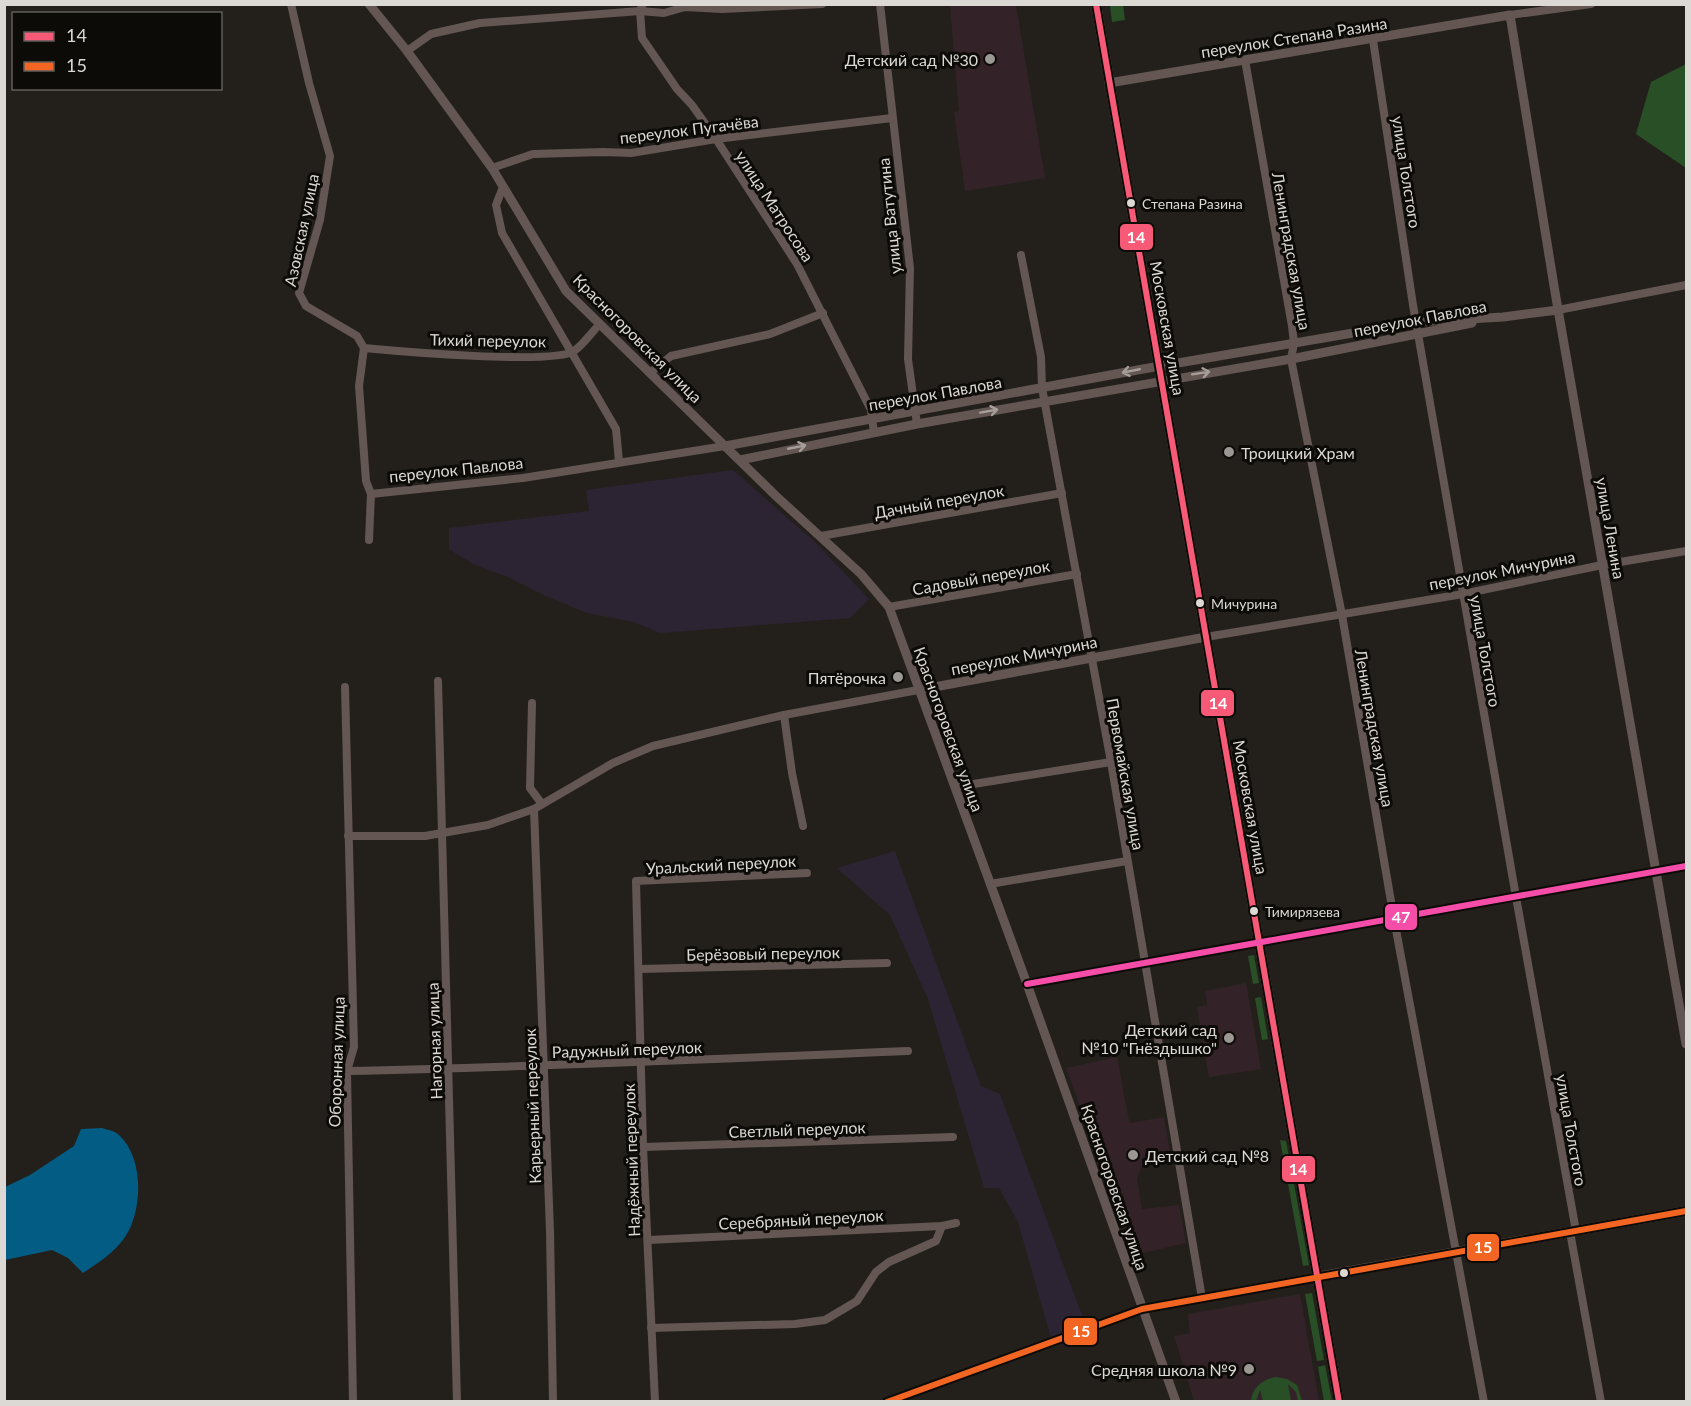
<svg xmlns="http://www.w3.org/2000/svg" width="1691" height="1406" viewBox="0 0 1691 1406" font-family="Lato,sans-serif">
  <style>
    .industrial { fill: #2c2432 }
    .education { fill: #332328 }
    .green { fill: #294f26 }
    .water { fill: #035c84 }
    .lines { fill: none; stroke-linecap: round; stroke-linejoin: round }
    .minor { stroke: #645652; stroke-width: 8 }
    .tertiary { stroke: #645652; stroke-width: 9 }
    .secondary { stroke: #685853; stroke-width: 10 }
    .bus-1-casing { stroke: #0d0b08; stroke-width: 10 }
    .bus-2-casing { stroke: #0d0b08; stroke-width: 10 }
    .bus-3-casing { stroke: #0d0b08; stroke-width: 10 }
    .bus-1 { stroke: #f75a77; stroke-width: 6 }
    .bus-2 { stroke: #f26522; stroke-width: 6 }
    .bus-3 { stroke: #f54da8; stroke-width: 6 }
    .oneway { stroke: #a69e9a }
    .poi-dot { fill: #9b9894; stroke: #0d0b08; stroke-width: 2 }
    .bus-dot { fill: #dcd9d4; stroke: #0d0b08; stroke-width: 2 }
    .labels { text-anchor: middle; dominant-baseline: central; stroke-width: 6; stroke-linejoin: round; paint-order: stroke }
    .bus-label { font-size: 14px; fill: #dcd9d4; stroke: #0d0b08; text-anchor: start }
    .street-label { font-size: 16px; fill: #dcd9d4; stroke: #0d0b08 }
    .poi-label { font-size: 16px; fill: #dcd9d4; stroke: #0d0b08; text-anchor: end }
    .line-badge { stroke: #0d0b08; stroke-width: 2 }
    .badge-label { font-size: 16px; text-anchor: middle; font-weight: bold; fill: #fff }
  </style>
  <rect width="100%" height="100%" fill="#23201c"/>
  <!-- industrial -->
  <g class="industrial">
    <polygon points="733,470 815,542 869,599 850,618 660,633 634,622 587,613 546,596 510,578 473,564 449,549 449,528 589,511 586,490"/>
    <polygon points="895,851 981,1086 1000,1094 1086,1326 1051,1338 1018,1222 999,1188 984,1188 928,999 890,915 837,868"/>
  </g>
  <!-- education -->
  <g class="education">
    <polygon points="962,4 1016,5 1045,178 965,191 954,112 959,111 950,6"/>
    <polygon points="1246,983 1261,1069 1209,1077 1197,1007 1207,1005 1205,991"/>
    <polygon points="1117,1057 1129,1121 1131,1123 1164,1117 1170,1152 1166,1159 1143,1163 1137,1179 1142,1209 1179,1205 1186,1243 1134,1255 1066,1068"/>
    <polygon points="1300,1294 1319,1401 1194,1401 1174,1336 1190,1333 1188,1314"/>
  </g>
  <!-- green -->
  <g class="green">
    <polygon points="1110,5 1123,5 1125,20 1112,22"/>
    <polygon points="1686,64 1686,168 1636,134 1651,82"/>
    <polygon points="1254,955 1259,983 1253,984 1248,956"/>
    <polygon points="1261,997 1268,1039 1262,1040 1255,998"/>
    <polygon points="1280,1140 1286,1141 1309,1265 1303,1266"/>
    <polygon points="1312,1293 1324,1360 1317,1361 1305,1294"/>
    <polygon points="1325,1365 1332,1401 1324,1401 1318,1367"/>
    <path d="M1275 1377 1287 1379 1297 1385 1302 1401H1298L1296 1392 1288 1384 1291 1401H1263L1260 1390 1256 1401H1251C1252 1388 1262 1380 1275 1377Z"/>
  </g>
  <!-- water -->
  <path class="water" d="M102 1128C108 1130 115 1131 119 1135 144 1158 143 1210 125 1237 114 1253 98 1263 83 1273L68 1258 52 1250 5 1260V1187L30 1175 74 1146 81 1129Z"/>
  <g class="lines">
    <!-- minor -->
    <g class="minor">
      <polyline points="291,4 309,83 330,156 320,220 299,293 306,306 357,336 364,348 359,386 366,481 371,494 369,540"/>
      <polyline points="643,4 640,11 642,38 677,89 692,105 716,139 797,264 871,410 874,433"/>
      <polyline points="880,4 910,268 908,359 917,424"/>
      <polyline points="1510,15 1591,4"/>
      <polyline points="1373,40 1413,305 1516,897 1576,1231"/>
      <polyline points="407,51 431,34 480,23 640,11 664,13 685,7 722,9 822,4"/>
      <polyline points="1245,60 1292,326 1294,343 1291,359 1342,615 1394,919 1484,1402"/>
      <polyline points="492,168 533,154 603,152 631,153 716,139 892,118"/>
      <polyline points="503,187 496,205 502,233 616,429 619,462"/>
      <polyline points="1021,255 1041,357 1042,388 1111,762 1202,1298"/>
      <polyline points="1558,310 1686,285"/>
      <path d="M364 348C396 351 554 365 574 351 583 345 591 333 599 325"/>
      <polyline points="650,373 671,356 770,334 823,313"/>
      <polyline points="371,494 523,478 725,446"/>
      <polyline points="821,536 1062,493"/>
      <polyline points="889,607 1077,574"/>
      <polyline points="1206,637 1463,594 1602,565 1686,551"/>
      <polyline points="438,681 457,1402"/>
      <polyline points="345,687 354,1047 347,1071 353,1402"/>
      <polyline points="532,703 530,788 542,804"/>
      <polyline points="784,715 792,773 803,826"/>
      <polyline points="955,787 1111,762"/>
      <polyline points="534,809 550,1231 553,1402"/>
      <polyline points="348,836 425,836 488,825 534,809 613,763 653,746 784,715 918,690"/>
      <polyline points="990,884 1127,861"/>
      <polyline points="639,969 887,963"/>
      <polyline points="1027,984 1686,866"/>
      <path d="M347 1071C534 1067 721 1059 908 1051"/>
      <polyline points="643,1147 953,1137"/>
      <polyline points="1570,1232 1601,1402"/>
      <polyline points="648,1240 942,1226 956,1223"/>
      <polyline points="651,1328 795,1324 825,1320 857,1301 876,1272 889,1262 936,1241 942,1226"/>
      <polyline points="655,1402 643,1147 636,881 807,873"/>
      <polyline points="887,1402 1142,1309"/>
    </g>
    <!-- tertiary -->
    <g class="tertiary">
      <polyline points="369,4 407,51 492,168 566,291 776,496 861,574 889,607 1027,984 1176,1402"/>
      <polyline points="1109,83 1510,15 1555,292 1686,1044"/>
      <polyline points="725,446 1143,369 1417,322 1503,317 1558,310"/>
      <polyline points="740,460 917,424 1291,359 1472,323"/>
      <polyline points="918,690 1206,637"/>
      <polyline points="1142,1309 1317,1277"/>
    </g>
    <!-- secondary -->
    <g class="secondary">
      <polyline points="1096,4 1339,1402"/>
      <polyline points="1317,1277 1686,1211"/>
    </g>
    <!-- bus-1 casing -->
    <g class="bus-1-casing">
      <polyline id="bus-1" points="1096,4 1339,1402"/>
    </g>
    <!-- bus-2 casing -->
    <g class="bus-2-casing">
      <polyline id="bus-2" points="887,1402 1142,1309 1686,1211"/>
    </g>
    <!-- bus-3 casing -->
    <g class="bus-3-casing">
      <polyline id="bus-3" points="1027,984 1686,866"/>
    </g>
    <!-- bus-1 -->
    <use href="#bus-1" class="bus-1"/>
    <!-- bus-2 -->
    <use href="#bus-2" class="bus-2"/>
    <!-- bus-3 -->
    <use href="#bus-3" class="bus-3"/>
  </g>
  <!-- one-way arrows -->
  <defs><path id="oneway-shaft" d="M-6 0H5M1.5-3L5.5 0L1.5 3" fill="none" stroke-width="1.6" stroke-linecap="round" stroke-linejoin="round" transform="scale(1.5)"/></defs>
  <g class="oneway">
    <use href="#oneway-shaft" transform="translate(1131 371) rotate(169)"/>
    <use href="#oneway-shaft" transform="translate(1201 373) rotate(-9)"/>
    <use href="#oneway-shaft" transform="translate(989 411) rotate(-10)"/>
    <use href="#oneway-shaft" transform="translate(797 447) rotate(-11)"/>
  </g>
  <!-- markers -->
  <g class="poi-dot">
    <circle cx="990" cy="59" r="6"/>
    <circle cx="1229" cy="452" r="6"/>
    <circle cx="898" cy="677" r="6"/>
    <circle cx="1229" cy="1038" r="6"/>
    <circle cx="1133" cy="1155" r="6"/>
    <circle cx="1249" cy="1369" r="6"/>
  </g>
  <g class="bus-dot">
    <circle cx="1131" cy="203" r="5"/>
    <circle cx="1200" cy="603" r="5"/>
    <circle cx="1254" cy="911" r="5"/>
    <circle cx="1344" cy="1273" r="5"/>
  </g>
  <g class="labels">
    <!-- bus labels -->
    <g class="bus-label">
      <text x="1142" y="203">Степана Разина</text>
      <text x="1211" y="603">Мичурина</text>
      <text x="1265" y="911">Тимирязева</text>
    </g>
    <!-- street labels -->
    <g class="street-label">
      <text transform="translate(1294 37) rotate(-9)">переулок Степана Разина</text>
      <text transform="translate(689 129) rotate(-7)">переулок Пугачёва</text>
      <text transform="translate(1407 172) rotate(81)">улица Толстого</text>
      <text transform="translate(775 206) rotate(57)">улица Матросова</text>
      <text transform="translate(889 216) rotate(-96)">улица Ватутина</text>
      <text transform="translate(301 230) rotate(-78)">Азовская улица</text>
      <text transform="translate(1292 251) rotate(80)">Ленинградская улица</text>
      <text transform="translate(1420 318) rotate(-11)">переулок Павлова</text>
      <text transform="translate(1168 328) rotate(80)">Московская улица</text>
      <text transform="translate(638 338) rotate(45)">Красногоровская улица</text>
      <text transform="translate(488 340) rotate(1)">Тихий переулок</text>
      <text transform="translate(935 393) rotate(-10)">переулок Павлова</text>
      <text transform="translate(456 469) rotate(-6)">переулок Павлова</text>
      <text transform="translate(939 501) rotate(-10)">Дачный переулок</text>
      <text transform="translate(1611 528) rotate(80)">улица Ленина</text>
      <text transform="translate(1502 570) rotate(-11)">переулок Мичурина</text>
      <text transform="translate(981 577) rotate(-10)">Садовый переулок</text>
      <text transform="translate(1486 651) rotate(80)">улица Толстого</text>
      <text transform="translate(1024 655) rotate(-11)">переулок Мичурина</text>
      <text transform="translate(1375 728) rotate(80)">Ленинградская улица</text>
      <text transform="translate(949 729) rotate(70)">Красногоровская улица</text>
      <text transform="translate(1126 774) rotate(80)">Первомайская улица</text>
      <text transform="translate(1251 807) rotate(80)">Московская улица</text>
      <text transform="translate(721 864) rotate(-3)">Уральский переулок</text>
      <text transform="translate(763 953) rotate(-1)">Берёзовый переулок</text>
      <text transform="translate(434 1041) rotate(-92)">Нагорная улица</text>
      <text transform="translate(627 1049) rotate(-2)">Радужный переулок</text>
      <text transform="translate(336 1062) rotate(-88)">Оборонная улица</text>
      <text transform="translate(532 1106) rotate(-92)">Карьерный переулок</text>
      <text transform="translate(797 1129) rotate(-2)">Светлый переулок</text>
      <text transform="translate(1572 1130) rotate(80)">улица Толстого</text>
      <text transform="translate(631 1160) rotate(-92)">Надёжный переулок</text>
      <text transform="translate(1115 1187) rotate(71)">Красногоровская улица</text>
      <text transform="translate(801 1219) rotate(-3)">Серебряный переулок</text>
    </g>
    <!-- poi labels -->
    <g class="poi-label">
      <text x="978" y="59">Детский сад №30</text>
      <text x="1241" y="452" text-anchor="start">Троицкий Храм</text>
      <text x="886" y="677">Пятёрочка</text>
      <text x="1217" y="1029">Детский сад<tspan x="1217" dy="18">№10 "Гнёздышко"</tspan></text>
      <text x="1145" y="1155" text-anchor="start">Детский сад №8</text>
      <text x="1237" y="1369">Средняя школа №9</text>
    </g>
  </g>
  <g class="line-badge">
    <rect x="1119" y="223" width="35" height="28" rx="6" fill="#f75a77"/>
    <rect x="1200" y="689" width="35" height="28" rx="6" fill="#f75a77"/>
    <rect x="1384" y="903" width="34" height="28" rx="6" fill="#f54da8"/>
    <rect x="1281" y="1155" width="35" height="28" rx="6" fill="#f75a77"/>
    <rect x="1466" y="1233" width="34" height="29" rx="6" fill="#f26522"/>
    <rect x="1063" y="1317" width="35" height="29" rx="6" fill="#f26522"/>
  </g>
  <g class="badge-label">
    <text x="1136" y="243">14</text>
    <text x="1218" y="709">14</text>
    <text x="1401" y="923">47</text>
    <text x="1298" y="1175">14</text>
    <text x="1483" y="1253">15</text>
    <text x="1081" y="1337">15</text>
  </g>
  <!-- border -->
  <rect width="1691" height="1406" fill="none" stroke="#dcd9d4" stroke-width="12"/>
  <!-- legend -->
  <rect x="12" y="12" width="210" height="78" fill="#0d0b08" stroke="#605d5a" stroke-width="1.5"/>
  <rect x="24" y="32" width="30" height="9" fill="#f75a77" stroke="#605d5a" stroke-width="1.5"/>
  <text x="66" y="42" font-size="18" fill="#dcd9d4">14</text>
  <rect x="24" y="62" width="30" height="9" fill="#f26522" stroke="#605d5a" stroke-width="1.5"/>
  <text x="66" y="72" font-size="18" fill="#dcd9d4">15</text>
</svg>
